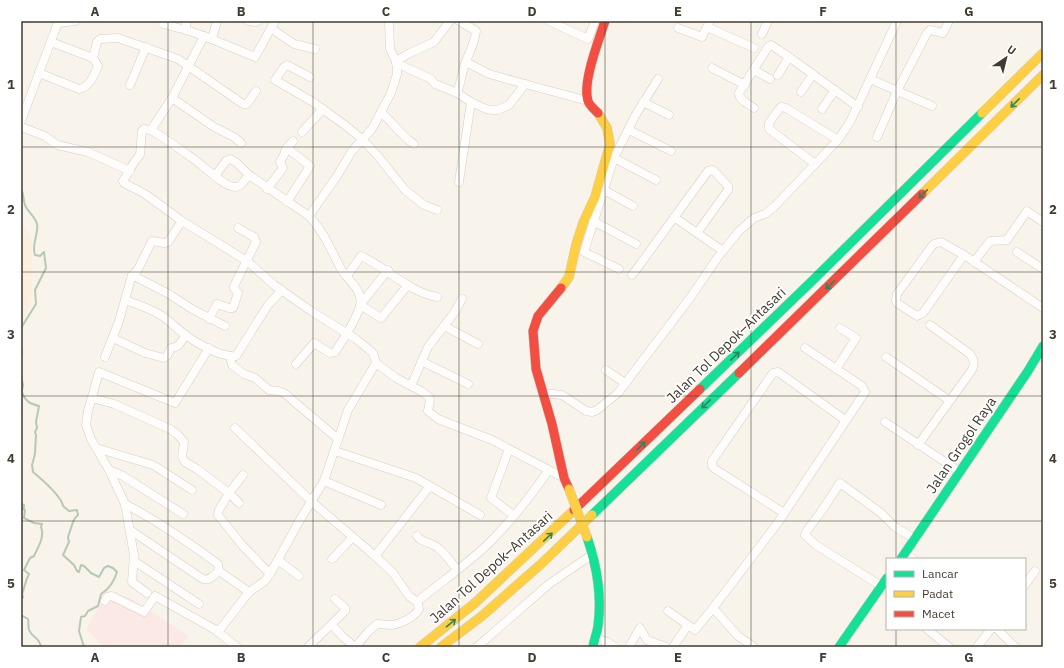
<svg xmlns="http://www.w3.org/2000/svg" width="1064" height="668" viewBox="0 0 1064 668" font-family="'IBM Plex Sans',sans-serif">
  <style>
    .built { fill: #fbf0dd }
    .green { fill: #fbe9e5 }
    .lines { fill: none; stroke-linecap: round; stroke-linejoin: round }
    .stream { stroke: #b7c9b4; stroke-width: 2 }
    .street-casing { stroke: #d4cfc5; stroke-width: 9 }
    .fast-casing { stroke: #d4cfc5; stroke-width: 10 }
    .slow-casing { stroke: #d4cfc5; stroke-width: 10 }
    .jam-casing { stroke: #d4cfc5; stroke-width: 10 }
    .street { stroke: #fefdfc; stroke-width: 8 }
    .fast { stroke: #16e098; stroke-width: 9 }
    .slow { stroke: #ffcf43; stroke-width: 9 }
    .jam { stroke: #f24e42; stroke-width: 9 }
    .slow-bridge-casing { stroke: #d4cfc5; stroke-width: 10; stroke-linecap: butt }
    .slow-bridge { stroke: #ffcf43; stroke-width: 9 }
    .oneway { stroke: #2e855f }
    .grid { fill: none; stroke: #413b30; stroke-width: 1; stroke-opacity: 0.55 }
    .labels { text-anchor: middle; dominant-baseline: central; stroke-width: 3.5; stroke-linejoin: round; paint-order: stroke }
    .street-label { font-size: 14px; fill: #413b30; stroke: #fff }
    .neatline { fill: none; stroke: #413b30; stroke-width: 1.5 }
    .grid-label { font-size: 13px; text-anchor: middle; font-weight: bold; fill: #413b30 }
  </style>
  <rect width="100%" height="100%" fill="#f9f4eb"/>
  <!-- built -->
  <polygon class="built" points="21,218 32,241 32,298 21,327"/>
  <!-- green -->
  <polygon class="green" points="108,591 130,598 189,636 180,647 104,647 86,629"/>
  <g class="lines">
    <!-- stream -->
    <g class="stream">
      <path d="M21 189C24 194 23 200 25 205 27 211 35 216 37 224 39 234 31 244 35 255L40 256 44 252 46 268 35 290 36 304 21 328"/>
      <polyline points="21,350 22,351 21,360"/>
      <polyline points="21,376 23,385 21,394"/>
      <path d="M22 392C25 401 30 404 39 406L36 422 37 428 35 432 36 435 35 454 32 465 33 472C41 479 61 495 63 506L69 511 77 510 78 515 75 518 73 522 68 537 69 542 63 555 74 565 77 571 79 572 81 565 84 566 91 573 99 577 104 568 108 566 113 568 117 572C114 582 109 589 101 594L98 606 88 611 85 616 81 617 79 631 84 647"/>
      <path d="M21 504 24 505V507L23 509 25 510 24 518 34 523 42 524 41 527C45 537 38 547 34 556L30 558 24 570 29 574C25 581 25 587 22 594L23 597 21 600"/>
      <path d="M21 615 28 619C29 623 28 627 29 630 32 638 39 636 41 647"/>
    </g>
    <!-- street casing -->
    <g class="street-casing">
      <g id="street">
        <polyline points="186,21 186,30 204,36"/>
        <polyline points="248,21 256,22 258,21"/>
        <path d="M275 21 255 57 204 36 172 98 151 130C166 139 181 150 195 160 204 166 225 188 236 187 241 187 245 179 249 175L309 216"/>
        <polyline points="549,21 588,39 595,21"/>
        <polyline points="163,24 186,30"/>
        <polyline points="707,27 754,48"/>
        <polyline points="678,28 702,37 710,21"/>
        <polyline points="272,29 294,44 315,49"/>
        <polyline points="762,34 768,21"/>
        <polyline points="212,39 217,21"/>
        <polyline points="51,42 93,58"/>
        <polyline points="396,61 410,53 434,42 450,21"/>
        <polyline points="466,62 489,74 525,84"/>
        <polyline points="396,63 431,79 435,84 457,93 471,102 486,109 492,110 498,110 509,105 525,84 588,101"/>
        <polyline points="712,68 745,85"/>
        <polyline points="754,70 770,79"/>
        <path d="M39 73 79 89C90 87 94 75 98 66L93 58 97 42 100 39 118 38 178 59 243 104H247L256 91"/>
        <polyline points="778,75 789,57"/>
        <polyline points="310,77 287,65 284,67 275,80 313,102 346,126 362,139 377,155 405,190 424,205 437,210"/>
        <polyline points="870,79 932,106"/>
        <polyline points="130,85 146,47"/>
        <polyline points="801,92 813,74"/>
        <path d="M457 93C461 82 462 72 466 61 470 51 475 42 476 31L459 21"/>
        <polyline points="172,98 214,127 234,137 241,143"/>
        <polyline points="643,102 669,115"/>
        <path d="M754 108C749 104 739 101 739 93L768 47 771 45 789 57 858 107"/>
        <polyline points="822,109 835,90"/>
        <path d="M381 112C392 122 402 136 414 144"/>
        <polyline points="21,121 57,25 59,23 75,21"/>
        <polyline points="21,127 45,136 57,145 88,152 130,171"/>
        <path d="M151 130 144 129 142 131 140 155C133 162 129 172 123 181L124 183 145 194 182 221 247 261 274 285 311 311 356 339 373 353 376 363 348 410 324 481 301 518 270 574 265 581 249 592 218 632"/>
        <polyline points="629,130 671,151"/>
        <polyline points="302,132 323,109"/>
        <polyline points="877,137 897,91 927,33 930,30 943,33 949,21"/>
        <polyline points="287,148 310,166 287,202"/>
        <polyline points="614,158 656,180"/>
        <polyline points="815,164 769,129 769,123 779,109 781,107 786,108 838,140"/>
        <polyline points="215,176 226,161 230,159 236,162 249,175"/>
        <polyline points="459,182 471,102"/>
        <polyline points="267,189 283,168 280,162 284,155 286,149 293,141"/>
        <polyline points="604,190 633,206"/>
        <polyline points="674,217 723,251"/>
        <polyline points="593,221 636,244"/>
        <polyline points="1017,252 1043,269"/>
        <polyline points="964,255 923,313 917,316 897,303 896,300 897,294 932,246 934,244 941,242 964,255 1043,308"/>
        <polyline points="974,262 990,241 1007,240 1027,211 1043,222"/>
        <polyline points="619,269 584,252 614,158 635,116 658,79"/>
        <polyline points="388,270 360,305 381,318 408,285"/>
        <polyline points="132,275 169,294 192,309 225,326"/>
        <polyline points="632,275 633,274 708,171 713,170 728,186 728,190 697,233"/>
        <path d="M347 276 361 256C387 268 409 292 437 297"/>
        <path d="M125 300C137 304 148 308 159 314 168 319 175 327 183 333 194 342 222 358 236 356L268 305 282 290"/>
        <polyline points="209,319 217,304 229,308 233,308 238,293 234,288 234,286 256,242 254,237 238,228"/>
        <polyline points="444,326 478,344"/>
        <polyline points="113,338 145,353 164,358 167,356 171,348 178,346 186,335"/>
        <polyline points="230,356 232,365 244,374 255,378 269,390 278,391 284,393 338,439"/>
        <polyline points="105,357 119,321 132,275 137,271 152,241 165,243 168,242 182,221"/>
        <polyline points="886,357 950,401"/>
        <polyline points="421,361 468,384"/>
        <polyline points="376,363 396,378 421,391 429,397 430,400 428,411 438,419 492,440 564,478"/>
        <path d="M296 364 314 343 330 353 335 352C344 338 356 321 360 306 364 290 347 280 341 269 331 250 324 232 309 216L337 176 352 151 372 129 391 93 397 74V67L396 61 390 49 389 21"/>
        <polyline points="836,369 856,338 840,328"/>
        <polyline points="606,370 625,383"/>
        <polyline points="411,386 428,347 454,313 462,299"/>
        <polyline points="543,393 562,395 586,411 592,412 597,410 618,393 690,298 718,257 739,231 754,218 765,214 774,207 838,140 850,122 897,21"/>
        <polyline points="92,398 114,404 170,429 178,435 184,442 182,457 185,462 197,469 229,493 243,475"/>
        <polyline points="885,422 960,472"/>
        <path d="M235 428 311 501 375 556 393 573 409 596 416 601H418C442 581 468 564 490 542 511 521 531 496 548 471"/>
        <path d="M918 445 972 370C975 363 974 360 970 354L930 325"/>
        <polyline points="96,448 153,465 192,490"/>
        <polyline points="509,449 491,498 513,515"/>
        <polyline points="335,451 416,478 480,515"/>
        <polyline points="109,470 123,476 183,514"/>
        <polyline points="324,481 381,505"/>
        <polyline points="239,503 229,493 219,510 218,515 242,545 270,574"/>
        <path d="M125 504C158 521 188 542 218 564L219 571"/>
        <polyline points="784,513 715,469 712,466 712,461 773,373 778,372 781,374 845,420"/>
        <path d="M130 530 203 579C210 581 214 575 219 571L249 592"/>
        <path d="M417 536C421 543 432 542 438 548 446 554 451 562 457 570"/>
        <polyline points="905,553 913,559"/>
        <polyline points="375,556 430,486"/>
        <polyline points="332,559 353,537"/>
        <polyline points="278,560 299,576"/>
        <polyline points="134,561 199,604"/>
        <polyline points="1025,585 1035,571"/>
        <polyline points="881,586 816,545 805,535 806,532 823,509 840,483 881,513 895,527 915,539"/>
        <polyline points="147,593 132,582 134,555 125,504 109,470 91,439 86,425 88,411 99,372 175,403 209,348"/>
        <polyline points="105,601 107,597 112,596 144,612 155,596 214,629 237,647"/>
        <polyline points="668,611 695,630 713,608"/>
        <polyline points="332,625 343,637 355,647"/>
        <polyline points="927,629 949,647"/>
        <polyline points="997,629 1015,647"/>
        <polyline points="595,638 607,642 615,647"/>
        <polyline points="308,647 345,611 345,608 335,599"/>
        <path d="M354 647 357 645 368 632 377 624C382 624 386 625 390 625 399 625 415 617 419 609L417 601"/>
        <polyline points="477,647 549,584 593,554"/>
        <polyline points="629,647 640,628 647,640 666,647"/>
        <polyline points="673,647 688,625"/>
        <polyline points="754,647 738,636 713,608 777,524 865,392 862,386 805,348"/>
        <polyline points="977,647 991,629"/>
      </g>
    </g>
    <!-- fast casing -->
    <g class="fast-casing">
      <g id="fast">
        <polyline points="700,389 812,281 982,113"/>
        <polyline points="592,515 739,373"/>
        <path d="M587 537C597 566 602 596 598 626 597 633 594 640 593 647"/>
        <polyline points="901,559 1028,371 1043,346"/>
        <polyline points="839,647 887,578"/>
      </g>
    </g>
    <!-- slow casing -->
    <g class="slow-casing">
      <g id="slow">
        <polyline points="982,113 1043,53"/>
        <polyline points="922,194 1043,75"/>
        <polyline points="561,288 569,277 576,245 583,223 595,197 610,144 607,128 598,113"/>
        <polyline points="420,647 475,603 574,510"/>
        <polyline points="441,647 482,616 541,564 592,515"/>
      </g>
    </g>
    <!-- jam casing -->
    <g class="jam-casing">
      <g id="jam">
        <path d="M598 113C595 110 589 105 588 101 582 82 599 40 605 21"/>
        <polyline points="561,288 538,316 533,331 536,369 552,424 564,478 569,489"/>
        <polyline points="739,373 922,194"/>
        <polyline points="574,510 700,389"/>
      </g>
    </g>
    <!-- street -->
    <use href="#street" class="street"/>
    <!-- fast -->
    <use href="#fast" class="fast"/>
    <!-- slow -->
    <use href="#slow" class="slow"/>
    <!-- jam -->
    <use href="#jam" class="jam"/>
    <!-- slow-bridge casing -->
    <g class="slow-bridge-casing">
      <polyline id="slow-bridge" points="569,489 587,537"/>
    </g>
    <!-- slow-bridge -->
    <use href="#slow-bridge" class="slow-bridge"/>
  </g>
  <!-- one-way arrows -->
  <defs><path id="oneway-shaft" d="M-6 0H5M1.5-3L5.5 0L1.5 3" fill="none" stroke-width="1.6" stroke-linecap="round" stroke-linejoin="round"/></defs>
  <g class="oneway">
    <use href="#oneway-shaft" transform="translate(1015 103) rotate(135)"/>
    <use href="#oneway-shaft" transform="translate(923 194) rotate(136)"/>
    <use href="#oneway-shaft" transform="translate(830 285) rotate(136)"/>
    <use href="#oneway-shaft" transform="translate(735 356) rotate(-44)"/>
    <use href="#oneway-shaft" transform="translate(706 404) rotate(136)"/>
    <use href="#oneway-shaft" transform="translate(641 446) rotate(-44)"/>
    <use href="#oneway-shaft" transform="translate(548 537) rotate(-44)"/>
    <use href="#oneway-shaft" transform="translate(451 623) rotate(-39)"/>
  </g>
  <!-- grid -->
  <path class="grid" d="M168 21V647M313 21V647M459 21V647M605 21V647M751 21V647M896 21V559M21 147H1043M21 272H1043M21 396H1043M21 521H1043M896 629V647"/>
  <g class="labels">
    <!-- street labels -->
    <g class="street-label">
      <text transform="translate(726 345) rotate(-44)">Jalan Tol Depok–Antasari</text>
      <text transform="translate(961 445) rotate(-56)">Jalan Grogol Raya</text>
      <text transform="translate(491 567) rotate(-42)">Jalan Tol Depok–Antasari</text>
    </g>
  </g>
  <!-- border -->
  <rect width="1064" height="668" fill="none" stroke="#ffffff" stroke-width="44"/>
  <!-- legend -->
  <rect x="886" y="558" width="140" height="72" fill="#ffffff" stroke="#b3b1ac"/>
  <rect x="894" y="571" width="20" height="6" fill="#16e098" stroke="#b3b1ac"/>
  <text x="922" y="578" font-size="12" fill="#413b30">Lancar</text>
  <rect x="894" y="591" width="20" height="6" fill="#ffcf43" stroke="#b3b1ac"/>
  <text x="922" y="598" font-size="12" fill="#413b30">Padat</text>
  <rect x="894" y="611" width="20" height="6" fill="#f24e42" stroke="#b3b1ac"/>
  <text x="922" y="618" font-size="12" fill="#413b30">Macet</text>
  <!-- north arrow -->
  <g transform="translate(1006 58) rotate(35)" stroke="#ffffff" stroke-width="3" paint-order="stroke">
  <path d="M0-3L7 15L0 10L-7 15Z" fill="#413b30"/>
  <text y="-6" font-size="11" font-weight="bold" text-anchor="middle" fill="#413b30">U</text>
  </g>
  <rect x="22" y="22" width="1020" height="624" class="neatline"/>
  <g class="grid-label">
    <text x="95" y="16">A</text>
    <text x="241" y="16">B</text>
    <text x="386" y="16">C</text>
    <text x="532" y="16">D</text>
    <text x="678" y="16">E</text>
    <text x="823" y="16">F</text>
    <text x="969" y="16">G</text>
    <text x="11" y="89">1</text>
    <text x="1053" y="89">1</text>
    <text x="11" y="214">2</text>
    <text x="1053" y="214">2</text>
    <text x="11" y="339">3</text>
    <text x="1053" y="339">3</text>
    <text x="11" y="463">4</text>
    <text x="1053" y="463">4</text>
    <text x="11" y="588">5</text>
    <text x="1053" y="588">5</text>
    <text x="95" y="662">A</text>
    <text x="241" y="662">B</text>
    <text x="386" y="662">C</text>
    <text x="532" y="662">D</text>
    <text x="678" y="662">E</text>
    <text x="823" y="662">F</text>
    <text x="969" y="662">G</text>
  </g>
</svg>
